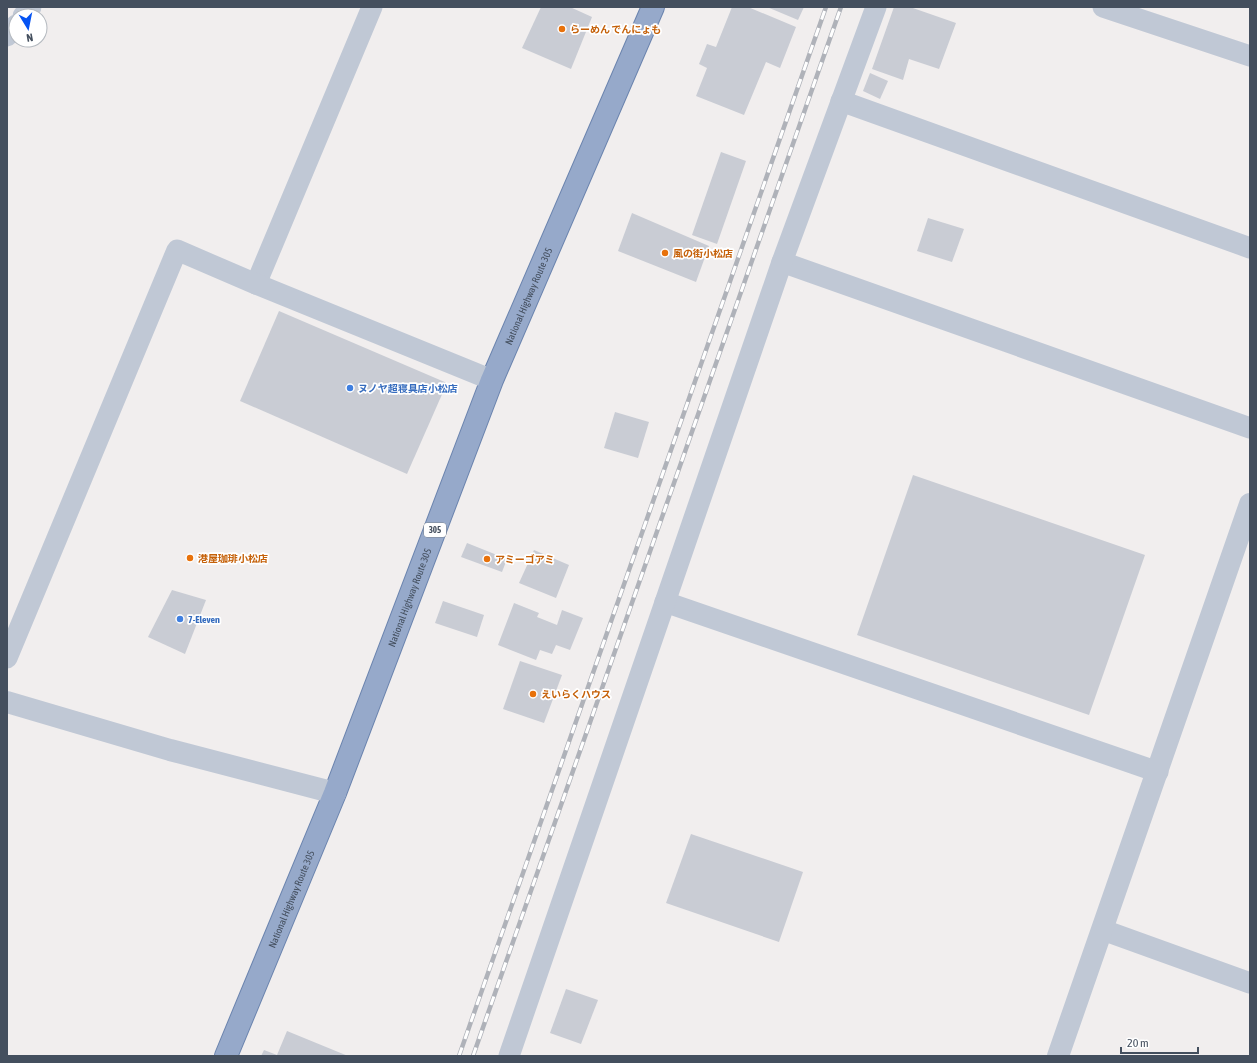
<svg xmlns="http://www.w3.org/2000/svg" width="1257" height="1063" viewBox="0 0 1257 1063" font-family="'Asap Condensed','Noto Sans JP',sans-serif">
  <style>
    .building { fill: #c9ccd4 }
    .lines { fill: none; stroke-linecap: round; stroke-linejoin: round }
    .trunk-casing { stroke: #6b84ae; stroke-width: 24 }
    .minor { stroke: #c0c8d5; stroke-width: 21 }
    .tertiary { stroke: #c0c8d5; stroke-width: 22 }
    .trunk { stroke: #96a9ca; stroke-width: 22 }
    .rail-casing { stroke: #afb2b9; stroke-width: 4.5 }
    .rail { stroke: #fff; stroke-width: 3; stroke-dasharray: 9; stroke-linecap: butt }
    .food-dot { fill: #e8710a; stroke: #fff; stroke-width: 1.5 }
    .shop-dot { fill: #3f7fe0; stroke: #fff; stroke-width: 1.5 }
    .labels { text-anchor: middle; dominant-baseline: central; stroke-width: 3.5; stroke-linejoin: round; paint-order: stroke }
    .shield { fill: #fff; stroke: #7c848e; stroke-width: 1 }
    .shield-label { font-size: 9px; font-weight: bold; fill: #444f5e }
    .food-label { font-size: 10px; font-weight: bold; fill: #c56008; stroke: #fff; text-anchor: start }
    .street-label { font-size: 10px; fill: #444f5e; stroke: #fff }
    .shop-label { font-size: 10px; font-weight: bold; fill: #366cbe; stroke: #fff; text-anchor: start }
  </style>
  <rect width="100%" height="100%" fill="#f1eeee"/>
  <!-- building -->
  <g class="building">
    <polygon points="541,7 570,7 592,17 571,69 522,48"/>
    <polygon points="732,7 748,7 796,27 780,68 766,62 744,115 696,96 707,68 699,64 707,44 716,47"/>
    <polygon points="767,7 804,7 798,20"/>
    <polygon points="894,7 910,7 956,23 939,69 909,59 903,80 872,69"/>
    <polygon points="870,73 888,81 880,99 863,91"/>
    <polygon points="721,152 746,161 717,244 692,235"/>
    <polygon points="632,213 709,246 696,282 618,251"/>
    <polygon points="928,218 964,229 952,262 917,251"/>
    <polygon points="279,311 447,383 407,474 240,401"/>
    <polygon points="615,412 649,422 638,458 604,448"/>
    <polygon points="913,475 1145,555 1089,715 857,635"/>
    <polygon points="467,543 507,559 502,572 461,557"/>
    <polygon points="534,550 569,565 556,598 519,583"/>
    <polygon points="172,590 206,600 185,654 148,637"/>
    <polygon points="443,601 484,615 477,637 435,623"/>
    <polygon points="514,603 539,613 537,617 557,625 562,610 583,618 570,650 556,645 552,654 540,650 536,660 498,645"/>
    <polygon points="520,661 562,675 544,723 503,709"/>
    <polygon points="691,834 803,872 779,942 666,903"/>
    <polygon points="566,989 598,1000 581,1044 550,1033"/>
    <polygon points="287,1031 348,1056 261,1056 264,1050 277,1055"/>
  </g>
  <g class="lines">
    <!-- trunk casing -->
    <g class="trunk-casing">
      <g id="trunk">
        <path id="s1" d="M226 1056 335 793 492 380 653 7"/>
      </g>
    </g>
    <!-- minor -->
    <g class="minor">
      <polyline points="1103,7 1250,56"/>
      <polyline points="23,16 31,7"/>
      <polyline points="7,36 16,25"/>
      <polyline points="841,101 1250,248"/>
      <polyline points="782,262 1250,428"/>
      <polyline points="256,284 372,7"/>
      <polyline points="665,602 1158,772"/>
      <polyline points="7,658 177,250 256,284 492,380"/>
      <polyline points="1103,930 1250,983"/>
      <polyline points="509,1056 782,262 876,7"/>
    </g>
    <!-- tertiary -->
    <g class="tertiary">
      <polyline points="7,702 170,750 335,793"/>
      <polyline points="1058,1056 1250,504"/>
    </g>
    <!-- trunk -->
    <use href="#trunk" class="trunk"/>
    <!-- rail casing -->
    <g class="rail-casing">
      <g id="rail">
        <polyline points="459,1056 826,7"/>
        <polyline points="473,1056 841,7"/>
      </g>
    </g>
    <!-- rail -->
    <use href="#rail" class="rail"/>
  </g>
  <!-- markers -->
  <g class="food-dot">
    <circle cx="562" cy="29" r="4"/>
    <circle cx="665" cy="253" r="4"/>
    <circle cx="190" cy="558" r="4"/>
    <circle cx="487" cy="559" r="4"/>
    <circle cx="533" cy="694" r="4"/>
  </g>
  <g class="shop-dot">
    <circle cx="350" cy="388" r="4"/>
    <circle cx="180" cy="619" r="4"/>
  </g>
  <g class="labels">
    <!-- shield labels -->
    <rect class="shield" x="424" y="523" width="22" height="14" rx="3"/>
    <g class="shield-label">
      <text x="435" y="530">305</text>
    </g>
    <!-- food labels -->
    <g class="food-label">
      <text x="570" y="29">らーめん でんにょも</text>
      <text x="673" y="253">風の街小松店</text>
      <text x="198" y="558">港屋珈琲小松店</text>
      <text x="495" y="559">アミーゴアミ</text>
      <text x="541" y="694">えいらくハウス</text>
    </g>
    <!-- street labels -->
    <g class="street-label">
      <text stroke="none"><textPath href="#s1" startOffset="818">National Highway Route 305</textPath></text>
      <text stroke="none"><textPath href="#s1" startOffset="494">National Highway Route 305</textPath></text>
      <text stroke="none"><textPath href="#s1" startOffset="170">National Highway Route 305</textPath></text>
    </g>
    <!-- shop labels -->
    <g class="shop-label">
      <text x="358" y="388">ヌノヤ超寝具店小松店</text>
      <text x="188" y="619">7-Eleven</text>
    </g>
  </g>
  <!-- border -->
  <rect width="1257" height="1063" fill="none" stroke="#444f5e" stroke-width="16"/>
  <!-- north arrow -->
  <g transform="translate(28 28) rotate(170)"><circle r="19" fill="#ffffff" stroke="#b4b9bf"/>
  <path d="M0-3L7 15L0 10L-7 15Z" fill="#0553f3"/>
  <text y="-6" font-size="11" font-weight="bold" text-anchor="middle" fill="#444f5e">N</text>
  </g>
  <!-- scale -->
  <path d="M1121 1047v6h77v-6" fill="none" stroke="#444f5e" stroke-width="2"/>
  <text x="1127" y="1047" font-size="12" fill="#444f5e" stroke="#ffffff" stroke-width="3" paint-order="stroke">20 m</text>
</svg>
